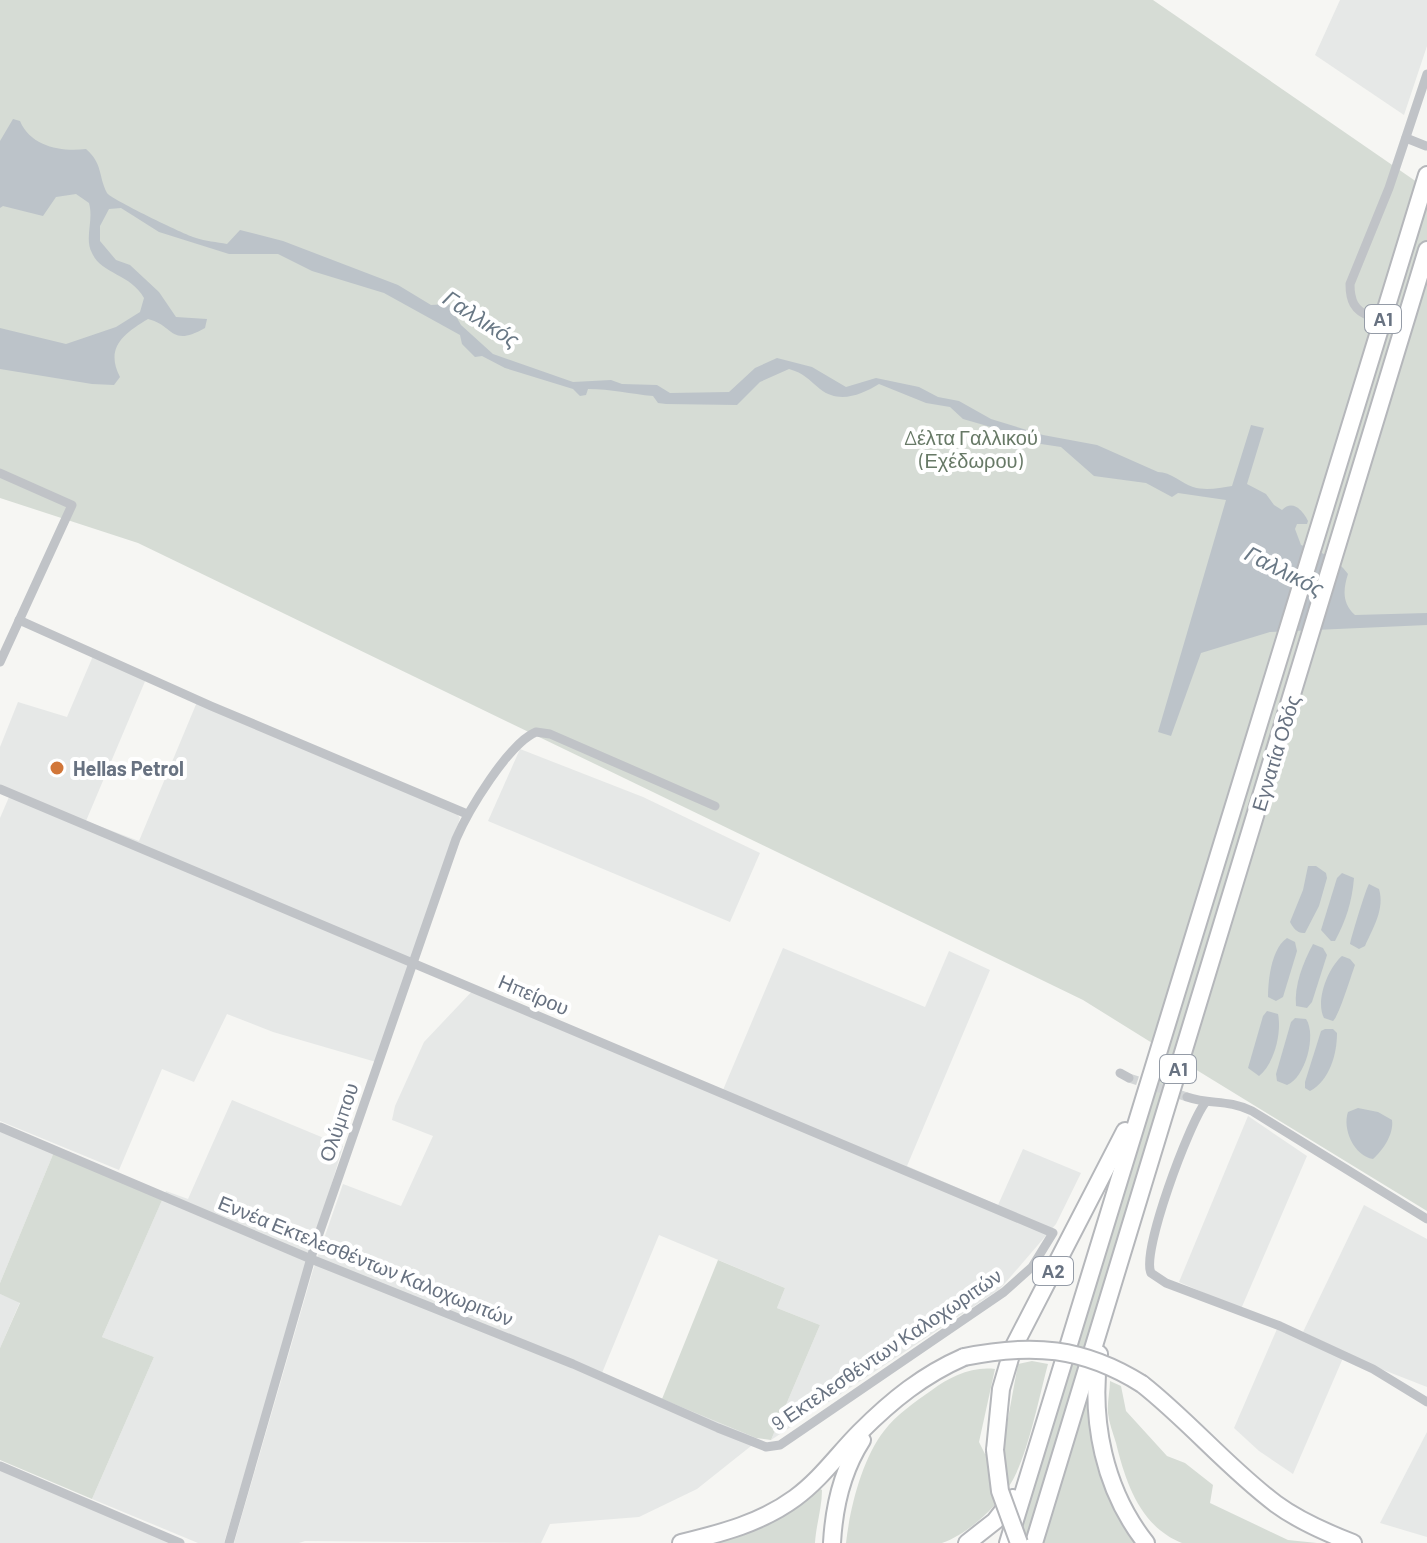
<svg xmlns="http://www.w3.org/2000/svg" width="1427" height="1543" viewBox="0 0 1427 1543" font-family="Barlow,sans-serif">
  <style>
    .built { fill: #e6e8e7 }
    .green { fill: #d6dcd5 }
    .water { fill: #bcc3c9 }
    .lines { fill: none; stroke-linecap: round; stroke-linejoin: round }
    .street-tunnel { stroke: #d2d5d6; stroke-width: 9; stroke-dasharray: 9 4.5; stroke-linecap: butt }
    .highway-casing { stroke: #b5b7bb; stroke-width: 20 }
    .street { stroke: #c0c3c7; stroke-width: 9 }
    .highway { stroke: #fff; stroke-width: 16 }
    .highway-bridge-casing { stroke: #b5b7bb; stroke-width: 20; stroke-linecap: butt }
    .highway-bridge { stroke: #fff; stroke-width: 16 }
    .poi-dot { fill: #d17638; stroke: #fff; stroke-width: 3 }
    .labels { text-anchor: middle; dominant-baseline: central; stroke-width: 8; stroke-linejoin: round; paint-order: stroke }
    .shield { fill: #fff; stroke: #959ca7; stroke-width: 2 }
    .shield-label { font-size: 18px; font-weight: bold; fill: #687281 }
    .park-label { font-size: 20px; fill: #677966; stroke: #fff }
    .street-label { font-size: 20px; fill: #687281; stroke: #fff }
    .poi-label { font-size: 20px; font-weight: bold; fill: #687281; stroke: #fff; text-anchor: start }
    .water-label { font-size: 22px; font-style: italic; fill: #697885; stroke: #fff }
  </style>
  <rect width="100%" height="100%" fill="#f6f6f3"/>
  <!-- built -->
  <g class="built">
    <polygon points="1340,0 1427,0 1427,46 1404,115 1315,55"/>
    <polygon points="93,656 146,679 86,821 139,841 197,702 455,811 460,818 376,1062 273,1032 227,1014 194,1082 162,1069 119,1170 0,1121 0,818 9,797 0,793 0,747 18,702 67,717"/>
    <polygon points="520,749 643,797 760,853 730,922 488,821"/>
    <polygon points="783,948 925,1007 949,951 990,970 907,1166 998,1205 1023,1149 1081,1173 1056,1224 1000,1289 771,1440 820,1325 777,1308 785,1288 659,1235 602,1373 756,1438 751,1446 697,1489 639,1517 550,1524 541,1543 305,1541 299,1543 234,1543 313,1270 343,1184 401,1206 433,1136 392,1120 395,1106 424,1042 477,986 723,1090"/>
    <polygon points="232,1100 343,1146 224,1543 198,1543 92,1499 154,1357 102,1337 166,1191 188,1199"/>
    <polygon points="1248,1116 1307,1156 1241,1309 1179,1282"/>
    <polygon points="0,1129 54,1152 0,1283"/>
    <polygon points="1364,1205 1427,1239 1427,1387 1381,1369 1303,1332"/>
    <polygon points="0,1294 20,1302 0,1348"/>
    <polygon points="1277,1329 1343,1358 1293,1474 1259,1451 1234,1428"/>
    <polygon points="1427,1432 1427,1537 1380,1523"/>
    <polygon points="0,1468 176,1543 0,1543"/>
  </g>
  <!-- green -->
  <g class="green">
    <polygon points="0,0 1153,0 1427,189 1427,1211 1177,1058 1029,1543 1016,1543 1165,1051 1083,1000 138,543 0,498"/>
    <polygon points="54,1152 163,1198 102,1337 154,1357 92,1499 0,1460 0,1348 20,1303 0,1294 0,1283"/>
    <polygon points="718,1260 785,1288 777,1308 820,1325 771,1440 756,1438 662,1399"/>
    <path d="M1032 1361 1048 1364C1039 1397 1028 1455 1011 1483 997 1507 968 1534 942 1543H846C850 1508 862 1459 884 1431 897 1414 915 1402 932 1390 949 1377 972 1366 995 1369L979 1442 985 1454 1005 1451V1435L1018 1364Z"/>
    <path d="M1087 1377C1086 1438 1099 1495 1138 1543H1042Z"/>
    <path d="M1110 1381 1121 1386 1126 1411 1167 1456 1185 1463 1213 1485 1210 1503 1288 1540 1317 1543H1182C1141 1527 1126 1484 1116 1443 1113 1433 1109 1423 1108 1413 1107 1403 1110 1391 1110 1381Z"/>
    <path d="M820 1489 822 1490C822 1508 816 1525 815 1543H702Z"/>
  </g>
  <!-- water -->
  <g class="water">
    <path d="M13 119 20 121C31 147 62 152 86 149 103 164 98 175 107 193 109 198 185 235 196 238 205 241 217 242 227 244L240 230 283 241 398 285 431 305 449 304 461 325 493 354 573 382 611 380 622 384 657 385 670 393 729 392 755 368 777 358 812 367 846 387 876 378 919 387 938 397 959 401 991 419 1043 435 1097 445 1158 472C1171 472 1181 483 1193 487 1206 491 1219 488 1232 486L1251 425 1264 428 1247 484 1266 494 1274 505 1282 510C1293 499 1303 511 1308 521L1307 524H1297L1295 529 1301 545C1319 551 1337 558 1348 574 1343 590 1342 603 1355 615L1427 613V625L1270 632 1201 653 1171 736 1158 732 1226 500 1178 493 1172 497 1146 483 1094 476 1061 447 1041 444 1015 434 963 419 950 407 926 403 879 384C861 395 839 404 820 389 809 380 804 373 789 369L760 382 737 405 666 404 658 403 653 396C631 394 611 389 588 389L586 395 580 396 573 389 505 368 482 356 475 357 462 344 460 335 384 293 312 271 278 254H229L159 232 121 208 109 209 100 226V241L116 260 130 265 159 292 176 317 207 319 205 328C170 348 174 325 148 319 123 334 105 348 120 377L114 385 92 384 0 369V328L66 344 116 327 140 312 144 298C131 274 101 274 92 253 84 238 94 221 89 203L76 194 56 197 43 216 3 206 0 208V141Z"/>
    <path d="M1308 866H1316L1326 873 1327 878 1319 906 1305 933C1298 934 1293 928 1290 922L1303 890Z"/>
    <path d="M1342 873 1354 878C1352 902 1346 920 1335 941H1331L1321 930 1337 878Z"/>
    <path d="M1369 884 1379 889C1385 909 1373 928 1365 946L1359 949 1350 944C1351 938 1366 888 1369 884Z"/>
    <path d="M1287 938 1295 942 1297 951 1283 997 1276 1001 1268 997C1268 978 1272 948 1287 938Z"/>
    <path d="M1313 944 1323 948 1327 955 1312 1002 1307 1008 1296 1006C1294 985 1303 963 1313 944Z"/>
    <path d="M1342 956 1350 959 1355 965C1351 976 1339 1016 1333 1021L1324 1018C1315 1001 1328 968 1342 956Z"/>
    <path d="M1267 1011 1278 1014C1282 1033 1274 1064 1259 1076L1248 1068 1263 1016Z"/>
    <path d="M1295 1018 1306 1019C1317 1035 1305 1078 1287 1085L1277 1081 1276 1074 1291 1022Z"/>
    <path d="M1325 1029H1333L1337 1033C1337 1055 1329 1081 1310 1091L1305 1088V1082L1321 1031Z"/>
    <path d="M1358 1108 1378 1112 1392 1120C1394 1134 1383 1150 1373 1159 1354 1156 1342 1129 1348 1112Z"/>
  </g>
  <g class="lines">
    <!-- street-tunnel -->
    <polyline class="street-tunnel" points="1129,1078 1187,1097"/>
    <!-- highway casing -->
    <g class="highway-casing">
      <g id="highway">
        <path d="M1099 1354C1090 1420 1104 1490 1146 1543"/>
        <path d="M1142 1384C1189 1421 1228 1468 1276 1504 1299 1521 1327 1533 1353 1543"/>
        <polyline points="995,1450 1001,1389 1013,1348 1125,1131"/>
        <path d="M681 1543C722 1533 761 1523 795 1498 821 1479 838 1454 860 1432 892 1400 923 1375 964 1357"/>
        <path d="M832 1543C834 1506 842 1471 862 1440"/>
        <polyline points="967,1543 995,1521 1013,1498"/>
        <polyline points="1008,1543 1427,175"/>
        <polyline points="1034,1543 1427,250"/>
      </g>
    </g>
    <!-- street -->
    <g class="street">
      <polyline points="1406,138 1426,146"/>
      <path d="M1370 316C1354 311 1350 300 1350 284L1389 188 1427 74"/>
      <polyline points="0,473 72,505 0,662"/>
      <polyline points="19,620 211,706 467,814"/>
      <polyline points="0,789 1053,1233 1032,1267 1004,1292 780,1445 766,1447 718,1428 573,1364 311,1259 0,1127"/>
      <polyline points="1120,1073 1129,1078"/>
      <path d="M1187 1097C1211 1105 1227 1099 1252 1111L1427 1219"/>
      <path d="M1205 1103C1189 1124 1141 1252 1151 1273L1166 1283 1280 1326 1373 1369 1427 1402"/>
      <polyline points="0,1466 180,1543"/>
      <path d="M229 1543 313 1251 456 839C468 811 508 744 536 732L550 734 715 806"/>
    </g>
    <!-- highway -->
    <use href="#highway" class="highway"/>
    <!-- highway-bridge casing -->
    <g class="highway-bridge-casing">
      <g id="highway-bridge">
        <path d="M964 1357C1032 1343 1083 1347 1142 1384"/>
        <polyline points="995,1450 1000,1491 1019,1543"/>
      </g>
    </g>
    <!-- highway-bridge -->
    <use href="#highway-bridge" class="highway-bridge"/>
  </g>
  <!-- markers -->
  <circle class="poi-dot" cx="57" cy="768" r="8"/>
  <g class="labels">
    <!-- shield labels -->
    <g class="shield">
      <rect x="1365" y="305" width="36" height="28" rx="6"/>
      <rect x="1160" y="1055" width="36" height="28" rx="6"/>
      <rect x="1033" y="1257" width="40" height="28" rx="6"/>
    </g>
    <g class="shield-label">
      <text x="1383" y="319">Α1</text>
      <text x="1178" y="1069">Α1</text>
      <text x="1053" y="1271">Α2</text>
    </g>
    <!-- park labels -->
    <g class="park-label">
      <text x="971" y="437">Δέλτα Γαλλικού<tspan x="971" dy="23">(Εχέδωρου)</tspan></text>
    </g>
    <!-- street labels -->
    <g class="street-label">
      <text transform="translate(1275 753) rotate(-73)">Εγνατία Οδός</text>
      <text transform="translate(534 994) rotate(23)">Ηπείρου</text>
      <text transform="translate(338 1122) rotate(-71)">Ολύμπου</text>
      <text transform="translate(366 1260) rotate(22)">Εννέα Εκτελεσθέντων Καλοχωριτών</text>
      <text transform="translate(886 1349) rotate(-34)">9 Εκτελεσθέντων Καλοχωριτών</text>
    </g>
    <!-- poi labels -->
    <g class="poi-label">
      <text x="73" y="768">Hellas Petrol</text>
    </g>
    <!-- water labels -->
    <g class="water-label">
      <text transform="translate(482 318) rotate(33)">Γαλλικός</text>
      <text transform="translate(1285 570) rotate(27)">Γαλλικός</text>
    </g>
  </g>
</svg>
